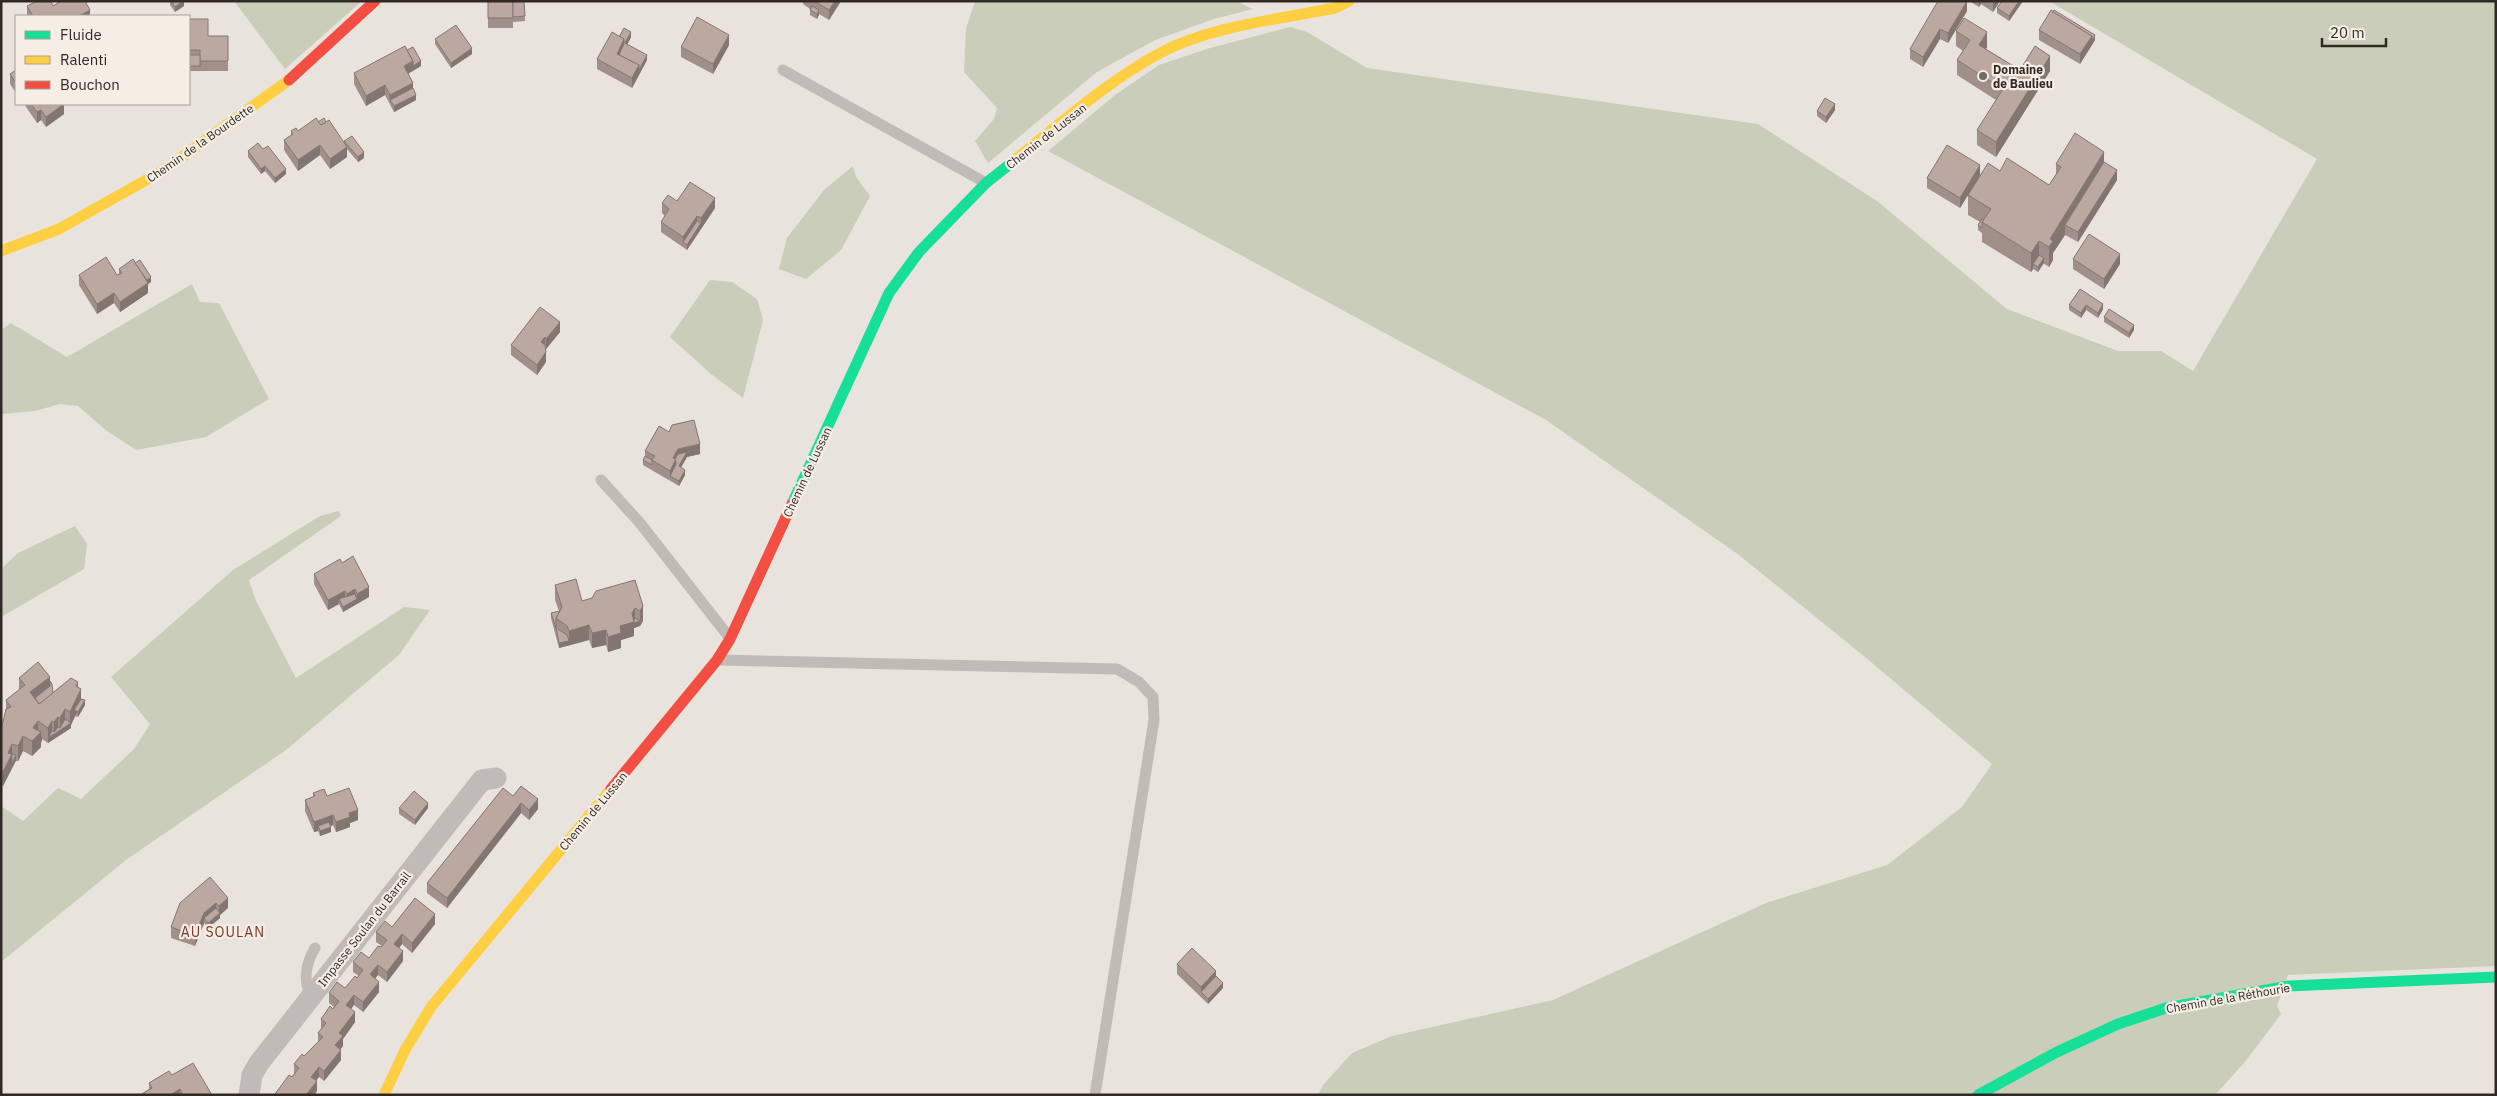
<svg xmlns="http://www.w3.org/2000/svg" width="2497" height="1096" viewBox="0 0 2497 1096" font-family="'IBM Plex Sans',sans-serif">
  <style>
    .green { fill: #cacdb9 }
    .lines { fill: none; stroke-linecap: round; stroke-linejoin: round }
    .lane { stroke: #c1bbb7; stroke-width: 11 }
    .street { stroke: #c1bbb7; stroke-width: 21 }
    .fast { stroke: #16e098; stroke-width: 11 }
    .slow { stroke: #ffcf43; stroke-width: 11 }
    .jam { stroke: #f24e42; stroke-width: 11 }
    .wall { fill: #a1908a }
    .shaded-wall { fill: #837671 }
    .building { fill: #bba8a1; stroke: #837671 }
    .poi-dot { fill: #716a66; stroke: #f6ede4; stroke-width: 2 }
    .labels { text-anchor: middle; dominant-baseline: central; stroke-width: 4.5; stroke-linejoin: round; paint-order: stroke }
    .poi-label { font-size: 12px; font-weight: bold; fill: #312926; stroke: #f6ede4; text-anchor: start }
    .street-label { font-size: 12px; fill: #312926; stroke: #f6ede4 }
    .neighbourhood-label { font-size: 14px; letter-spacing: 1px; fill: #773828; stroke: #f6ede4 }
  </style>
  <rect width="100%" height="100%" fill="#e9e3de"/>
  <!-- green -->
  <g class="green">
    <polygon points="234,1 362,1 285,69"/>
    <polygon points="975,1 1236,1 1253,9 1214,19 1155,40 1097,72 988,163 975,141 994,119 997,108 964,72 966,29"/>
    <polygon points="2049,1 2496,1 2496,966 2288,975 2277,1006 2281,1014 2244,1063 2215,1095 1318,1095 1323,1085 1352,1053 1392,1036 1553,1000 1766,903 1887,865 1962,807 1992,764 1865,657 1739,555 1546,420 1048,151 1115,95 1159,65 1210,48 1290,27 1307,32 1367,68 1758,124 1877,201 2007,309 2118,351 2161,351 2193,371 2317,159"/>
    <polygon points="853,166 856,177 870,196 841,250 806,279 779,269 787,238 824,190"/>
    <polygon points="710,280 732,282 757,299 763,320 743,398 711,374 670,337"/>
    <polygon points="192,284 200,302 219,303 269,399 206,437 136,450 107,431 78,406 60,404 35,411 1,414 1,330 11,323 67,357"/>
    <polygon points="339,511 341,516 249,580 256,601 296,678 404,607 430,610 399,655 286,750 126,860 1,962 1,806 23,821 58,788 81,799 134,749 150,724 111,677 233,570 320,516"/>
    <polygon points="75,526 87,544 84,569 1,617 1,569 18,553"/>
  </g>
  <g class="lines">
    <!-- lane -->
    <g class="lane">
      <polyline points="783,70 986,183"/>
      <polyline points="601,480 640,523 729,637"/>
      <polyline points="719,660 1117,669 1139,682 1153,697 1154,720 1095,1095"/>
      <path d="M311 997C303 980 305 965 315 948"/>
    </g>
    <!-- street -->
    <polyline class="street" points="249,1095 252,1075 259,1063 482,780 496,778"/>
    <!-- fast -->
    <g class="fast">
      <polyline points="792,504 889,293 919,252 986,183 1015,160"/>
      <polyline points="1978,1095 2057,1052 2118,1024 2166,1008 2289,986 2496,977"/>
    </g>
    <!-- slow -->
    <g class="slow">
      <path d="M1015 160C1062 122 1109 80 1162 52 1211 26 1281 19 1335 8L1349 1"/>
      <polyline points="1,251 59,229 164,170 289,80"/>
      <polyline points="384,1095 405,1050 431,1007 611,789"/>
    </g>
    <!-- jam -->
    <g class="jam">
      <polyline points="289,80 375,1"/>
      <polyline points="611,789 717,660 730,639 792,504"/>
    </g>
  </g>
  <!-- wall -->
  <g class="wall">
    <polygon points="170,1 184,1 184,6 175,12 170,5"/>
    <polygon points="488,1 524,1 525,21 513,22 513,28 488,28"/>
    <polygon points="803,1 841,1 829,20 819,14 817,19 810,15 810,9 803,4"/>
    <polygon points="1969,1 2000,1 1993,12 1981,4 1979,7"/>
    <polygon points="2002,1 2023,1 2009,21 1997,13 1997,8"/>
    <polygon points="27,6 53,6 90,16 27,16"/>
    <polygon points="1967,11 1948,43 1940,39 1923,67 1910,59 1910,49"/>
    <polygon points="189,19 208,36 228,36 228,71 189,71"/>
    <polygon points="2039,30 2095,40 2080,64 2039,40"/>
    <polygon points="1956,31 1987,47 1986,49 2020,70 2050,71 1996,157 1977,145 1977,130 1996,100 1957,75 1957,60 1963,51 1956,46"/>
    <polygon points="619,37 631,37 627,45 647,60 632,88 597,69 597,59"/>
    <polygon points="435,39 472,54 451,68 435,44"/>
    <polygon points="729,45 713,74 681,57 681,47"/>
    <polygon points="421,66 408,74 416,100 394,112 385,95 366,106 354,84 354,73"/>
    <polygon points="16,70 16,93 10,84 10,74"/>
    <polygon points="24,104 63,104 64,114 46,127 41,120 37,123"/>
    <polygon points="1835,110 1826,123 1817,116 1817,111"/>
    <polygon points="318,122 344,144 344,141 364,158 358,162 347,149 347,157 330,169 320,155 298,171 284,150 284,140 291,135 291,131 298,131"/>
    <polygon points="263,149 286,174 275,183 265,171 261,174 248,157 248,151"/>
    <polygon points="2104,162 2117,180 2078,242 2065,235 2053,253 2053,260 2049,267 2043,263 2038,272 2033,269 2031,272 1982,242 1982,233 1978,230 1978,225 1980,222 1968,215 1968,195 1960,208 1927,188 1927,178 1980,175 2000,171 2049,185 2056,174 2056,164"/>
    <polygon points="677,201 715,208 687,250 661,232 661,222 665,216 662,213 662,203"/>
    <polygon points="2073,259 2120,264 2104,289 2073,269"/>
    <polygon points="119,269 151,282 148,284 148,293 120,312 114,303 97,314 79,285 79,275 117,275 119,274"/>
    <polygon points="2080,289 2103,309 2098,318 2086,310 2081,318 2069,310 2069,305"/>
    <polygon points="2104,317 2134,330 2129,338 2104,322"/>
    <polygon points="560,332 546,349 546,348 546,362 537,375 511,355 511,345"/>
    <polygon points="645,451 700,454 687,457 681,467 685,475 679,486 643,465 643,460 645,456"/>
    <polygon points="342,563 369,597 343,612 339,604 328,610 314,584 314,574"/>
    <polygon points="635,580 643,621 640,626 634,628 634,636 621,640 621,648 608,652 606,645 592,648 589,640 559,648 551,618 551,613 559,611 555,600 555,585 582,601 592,598"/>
    <polygon points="19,678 50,681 53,693 78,687 81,699 85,705 78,717 75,716 71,725 71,728 48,743 42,739 41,743 41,747 32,756 23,751 18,761 16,761 3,786 1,786 1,725 3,722 6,709 6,700 19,690"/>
    <polygon points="313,793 327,796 358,820 350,823 350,827 336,832 333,825 331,826 331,832 320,836 318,831 314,832 305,811 305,800 313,797"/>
    <polygon points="513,796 538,809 529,820 521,813 447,908 427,893 427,883"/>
    <polygon points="399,808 428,808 415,825 399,814"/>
    <polygon points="210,877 228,908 220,915 220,918 208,928 204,923 195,946 171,938 171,927"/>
    <polygon points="435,924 412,953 402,944 399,948 403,961 387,982 378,975 375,978 379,992 363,1012 354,1005 351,1009 355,1022 343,1039 343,1046 340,1049 341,1060 324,1081 319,1077 316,1080 317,1091 314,1095 275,1095 275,1094 294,1074 294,1064 304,1056 318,1042 318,1033 321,1029 321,1019 334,1007 329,1003 329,993 345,988 359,976 353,972 353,962 369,958 382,946 376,942 376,932 392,927"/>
    <polygon points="1177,964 1216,976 1223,988 1208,1004 1177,974"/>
    <polygon points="172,1075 212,1095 140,1095 149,1089 149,1083"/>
  </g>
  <!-- shaded-wall -->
  <g class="shaded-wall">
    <polygon points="183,1 184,1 184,6 175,12 175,7"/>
    <polygon points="835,1 841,1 829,20 829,10"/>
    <polygon points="1967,1 1967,11 1948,43 1948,33"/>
    <polygon points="1979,1 1981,1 1981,4 1979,7"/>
    <polygon points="1993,1 2000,1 1993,12"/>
    <polygon points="2019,1 2023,1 2009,21 2009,16"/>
    <polygon points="90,10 90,16 79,16"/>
    <polygon points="819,10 819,15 817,19 817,14"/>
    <polygon points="1940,29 1940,39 1923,67 1923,57"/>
    <polygon points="631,32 631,37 625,49 625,43"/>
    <polygon points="1987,32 1987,47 1979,60 1979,45"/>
    <polygon points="729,35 729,45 713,74 713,64"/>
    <polygon points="2095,35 2095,40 2080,64 2080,54 2092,36"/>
    <polygon points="624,39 624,49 619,60 617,54"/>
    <polygon points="472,48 472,54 451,68 451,63"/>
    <polygon points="647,55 647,60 632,88 632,78 639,65"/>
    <polygon points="2050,56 2050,71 1996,157 1996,142"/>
    <polygon points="413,61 421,61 421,66 404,76 404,66"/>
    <polygon points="413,83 413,93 390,100 390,95"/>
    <polygon points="385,85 385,95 366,106 366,96"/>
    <polygon points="416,95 416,100 394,112 394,106"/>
    <polygon points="64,104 64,114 46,127 46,117"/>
    <polygon points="1835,104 1835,110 1826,123 1826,117"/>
    <polygon points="41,110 41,120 37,123 37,112"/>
    <polygon points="320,145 320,155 298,171 298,160"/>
    <polygon points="347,147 347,157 330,169 330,159"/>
    <polygon points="364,152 364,158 358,162 358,157"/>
    <polygon points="2104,152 2104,172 2065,225 2065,235 2053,253 2053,260 2049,267 2049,247 2050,239"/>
    <polygon points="1980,165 1980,176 1960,208 1960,198"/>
    <polygon points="265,166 265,171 261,174 261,169"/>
    <polygon points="286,169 286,174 275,183 275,178"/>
    <polygon points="2117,170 2117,180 2078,242 2078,232"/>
    <polygon points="715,198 715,208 687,250 687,245 701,223 701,218"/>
    <polygon points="697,216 697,226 683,242 683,247 683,237"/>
    <polygon points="2039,241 2039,260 2033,264 2033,269 2031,272 2031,253"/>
    <polygon points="2120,254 2120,264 2104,289 2104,279"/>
    <polygon points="2044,258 2044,263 2038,272 2038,267"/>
    <polygon points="151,277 151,282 148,284 148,293 120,312 120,302 144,282"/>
    <polygon points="114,293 114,303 97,314 97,304"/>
    <polygon points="2103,304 2103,309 2098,318 2098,313"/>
    <polygon points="2086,305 2086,310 2081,318 2081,313"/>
    <polygon points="560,322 560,332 546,349 546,339"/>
    <polygon points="2134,325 2134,330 2129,338 2129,333"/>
    <polygon points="545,337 545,347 541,342"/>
    <polygon points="546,352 546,362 537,375 537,365"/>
    <polygon points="700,444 700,454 687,457 679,471 676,470 670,476 670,471 673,458 678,449"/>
    <polygon points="685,470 685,475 679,486 679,481"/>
    <polygon points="369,587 369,597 343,612 343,607 357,599 357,594"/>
    <polygon points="355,589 355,599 347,604 347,594"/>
    <polygon points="345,591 345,601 339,599 339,604 328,610 328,600"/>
    <polygon points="643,606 643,621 640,626 640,611"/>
    <polygon points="635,608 635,622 640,621 640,626 634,628 634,636 621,640 621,648 608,652 608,637 632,613"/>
    <polygon points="589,625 589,640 559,648 559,643 569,641 569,631"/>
    <polygon points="606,630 606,645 592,648 592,633"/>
    <polygon points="50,677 50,692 33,705 30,692"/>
    <polygon points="78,682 78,696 81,689 81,704 71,725 71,728 48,743 48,728 52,721 52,735 54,734 54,722 58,717 58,732 60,730 60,718 65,709 65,724 70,724 70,712 76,686"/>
    <polygon points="85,700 85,705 78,717 78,712"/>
    <polygon points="38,721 38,735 41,732 41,738 42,735 42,740 41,743 41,747 32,756 32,741 33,728"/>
    <polygon points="23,736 23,751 18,761 18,746"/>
    <polygon points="12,744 12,759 16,755 16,760 3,786 3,772 8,753"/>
    <polygon points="538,799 538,809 529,820 529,810"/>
    <polygon points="428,803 428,808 415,825 415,820"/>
    <polygon points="521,803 521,813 447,908 447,898"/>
    <polygon points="358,810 358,820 350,823 350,827 336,832 336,822 349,813"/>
    <polygon points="333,815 333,825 319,830 318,826 318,831 314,832 314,822"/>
    <polygon points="331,827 331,832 320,836 320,831"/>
    <polygon points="228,898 228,908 220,915 220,918 208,928 208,923 219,914 219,906"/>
    <polygon points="216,903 216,913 204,918 204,923 195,946 195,936 204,913"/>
    <polygon points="435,914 435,924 412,953 412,943"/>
    <polygon points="402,934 402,944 394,954 394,944"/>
    <polygon points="403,951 403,961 387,982 387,972"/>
    <polygon points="378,965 378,975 370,985 370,974"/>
    <polygon points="1216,971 1216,981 1201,992 1201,987"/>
    <polygon points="379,982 379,992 363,1012 363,1002"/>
    <polygon points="1223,983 1223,988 1208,1004 1208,999"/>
    <polygon points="354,995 354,1005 346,1015 346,1005"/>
    <polygon points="355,1012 355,1022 343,1039 343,1046 335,1056 335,1045 339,1033"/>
    <polygon points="341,1050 341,1060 324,1081 324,1071"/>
    <polygon points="319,1067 319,1077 311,1087 311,1077"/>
    <polygon points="317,1081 317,1091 314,1095 306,1095"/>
    <polygon points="180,1089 180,1095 170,1095"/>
  </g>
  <!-- building -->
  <g class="building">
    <polygon points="37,1 51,1 53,6 61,1 85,1 90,10 79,16 40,16 40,15 37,16 33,16 27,6"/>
    <polygon points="171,1 183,1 175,7"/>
    <rect x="488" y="1" width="25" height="17"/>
    <polygon points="513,1 524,1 525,16 513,17"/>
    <polygon points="814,1 835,1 829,10"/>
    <polygon points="1938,1 1967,1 1948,33 1940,29 1923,57 1910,49"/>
    <polygon points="2002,1 2019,1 2009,16 1997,8"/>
    <polygon points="812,6 819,10 817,14 810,10"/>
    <polygon points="2051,10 2092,36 2080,54 2039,30"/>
    <polygon points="2054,10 2095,35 2092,41 2092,36 2053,12"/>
    <polygon points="697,17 729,35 713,64 681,47"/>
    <polygon points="1964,18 1987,32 1979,45 2020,70 2035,46 2050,56 1996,142 1977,130 2003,89 1957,60 1970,40 1956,31"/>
    <polygon points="189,19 208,19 208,36 228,36 228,61 200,61 200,50 189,50"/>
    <polygon points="456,25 472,48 451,63 435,39"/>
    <polygon points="624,28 631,32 625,43 647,55 639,70 639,65 619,55 624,44 624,39 619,37"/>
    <polygon points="612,32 624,39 617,54 639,65 632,78 597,59"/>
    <polygon points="405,46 413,61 404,66 413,83 390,95 385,85 366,96 354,73"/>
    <polygon points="413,47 421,61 413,66 413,61 407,50"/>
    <rect x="189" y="55" width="11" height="11"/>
    <polygon points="16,70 16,83 10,74"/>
    <polygon points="413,88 416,95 394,106 390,100"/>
    <polygon points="1825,98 1835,104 1826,117 1817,111"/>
    <polygon points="31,104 64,104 46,117 41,110 37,112"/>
    <polygon points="316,118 321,125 329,120 347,147 330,159 320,145 298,160 284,140 293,134 291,131 296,128 298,131"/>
    <polygon points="324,118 326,122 321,125 318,122"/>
    <polygon points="2075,133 2104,152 2050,239 2053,241 2049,247 2039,241 2031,253 1982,222 1991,209 1968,195 1988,163 2000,171 2007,158 2049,185 2061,167 2056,164"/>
    <polygon points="352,136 364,152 358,157 344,141"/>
    <polygon points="258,143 263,149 268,146 286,169 275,178 265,166 261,169 248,151"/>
    <polygon points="1947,145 1980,165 1960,198 1927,178"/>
    <polygon points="2104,162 2117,170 2078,232 2065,225"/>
    <polygon points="690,182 715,198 701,218 697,216 683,237 661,222 669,209 662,203 668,195 677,201"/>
    <polygon points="1982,219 1984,220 1982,222 1982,228 1978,225"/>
    <polygon points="697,221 701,223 687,245 683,242"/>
    <polygon points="2089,234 2120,254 2104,279 2073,259"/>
    <polygon points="2039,255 2044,258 2038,267 2033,264"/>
    <polygon points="106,257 117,275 122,273 119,269 133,259 148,283 120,302 114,293 97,304 79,275"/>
    <polygon points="140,260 151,277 147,280 135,263"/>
    <polygon points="2080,289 2103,304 2098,313 2086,305 2081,313 2069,305"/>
    <polygon points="540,307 560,322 546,339 545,337 541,342 545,345 546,352 537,365 511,345"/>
    <polygon points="2109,309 2134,325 2129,333 2104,317"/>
    <polygon points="694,420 700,444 678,449 673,458 676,459 670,471 652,460 655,456 645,451 659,426 669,432 672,425"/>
    <polygon points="687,452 679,466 685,470 679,481 670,476 676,464 675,459 678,454"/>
    <polygon points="645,456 652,460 652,465 643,460"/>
    <polygon points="353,556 369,587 357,594 355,589 347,594 345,591 328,600 314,574 340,559 342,563"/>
    <polygon points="576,579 582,601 592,598 596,591 635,580 643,606 640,611 635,608 632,613 634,622 620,626 621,633 608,637 606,630 592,633 589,625 569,631 567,626 556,618 562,607 555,585"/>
    <polygon points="355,594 357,599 343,607 339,599"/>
    <polygon points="560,611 556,618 556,628 551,613"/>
    <polygon points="635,618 640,621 634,623 634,620"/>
    <polygon points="556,628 567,635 569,641 559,643"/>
    <polygon points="38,662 50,677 30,692 39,704 71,678 78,682 76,686 81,689 70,712 65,709 60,718 58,717 54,722 52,721 48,728 38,721 33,728 41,732 32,741 23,736 18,746 12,744 8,753 12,754 3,772 1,771 1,725 3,722 6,709 11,707 6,700 25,685 19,678"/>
    <polygon points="50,681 52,684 53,693 39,704 35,698 50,686"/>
    <polygon points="81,699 85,700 78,712 74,710"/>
    <polygon points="65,719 71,723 48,738 52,731 54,732 58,727 60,728"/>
    <polygon points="12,754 16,755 12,764"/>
    <polygon points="521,786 538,799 529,810 521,803 447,898 427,883 503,788 513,796"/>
    <polygon points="349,788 358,810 349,813 350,817 336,822 333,815 314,822 305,800 315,796 313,793 324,789 327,796"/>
    <polygon points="414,791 428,803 415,820 399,808"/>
    <polygon points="329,822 331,827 320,831 318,826"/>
    <polygon points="210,877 228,898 219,906 216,903 204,913 195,936 171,927 180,903"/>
    <polygon points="415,898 435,914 412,943 402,934 394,944 403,951 387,972 378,965 370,974 379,982 363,1002 354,995 346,1005 355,1012 339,1033 343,1036 335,1045 341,1050 324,1071 319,1067 311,1077 317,1081 306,1095 276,1095 275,1094 289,1075 292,1077 299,1068 294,1064 302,1054 304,1056 323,1037 318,1033 326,1023 321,1019 330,1006 333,1009 339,1001 329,993 337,982 345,988 355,976 357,978 363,970 353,962 361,952 369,958 378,946 381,947 387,940 376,932 385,921 392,927"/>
    <polygon points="216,908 220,913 208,923 204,918"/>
    <polygon points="1192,948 1216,971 1201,987 1177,964"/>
    <polygon points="1216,976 1223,983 1208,999 1201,992"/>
    <polygon points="193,1063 212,1095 183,1095 180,1089 170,1095 140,1095 152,1088 149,1083 169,1071 172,1075"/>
  </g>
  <!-- markers -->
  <circle class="poi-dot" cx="1983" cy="76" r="5"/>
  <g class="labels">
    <!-- poi labels -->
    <g class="poi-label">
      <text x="1993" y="69">Domaine<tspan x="1993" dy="14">de Baulieu</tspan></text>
    </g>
    <!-- street labels -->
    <g class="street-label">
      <text transform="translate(1046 136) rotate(-38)">Chemin de Lussan</text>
      <text transform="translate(200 143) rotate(-35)">Chemin de la Bourdette</text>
      <text transform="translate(807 472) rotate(-65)">Chemin de Lussan</text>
      <text transform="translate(593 811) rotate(-50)">Chemin de Lussan</text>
      <text transform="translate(364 929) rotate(-52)">Impasse Soulan du Barrail</text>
      <text transform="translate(2228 998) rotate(-10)">Chemin de la Réthourie</text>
    </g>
    <!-- neighbourhood labels -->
    <g class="neighbourhood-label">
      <text x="223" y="932">AU SOULAN</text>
    </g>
  </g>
  <!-- border -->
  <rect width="2497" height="1096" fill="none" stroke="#312926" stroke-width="5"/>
  <!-- legend -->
  <rect x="15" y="15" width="175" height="90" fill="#f6ede4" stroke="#a79f98"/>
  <rect x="25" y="31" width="25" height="8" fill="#16e098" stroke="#a79f98"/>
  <text x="60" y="40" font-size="15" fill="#312926">Fluide</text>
  <rect x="25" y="56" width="25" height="8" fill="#ffcf43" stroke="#a79f98"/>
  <text x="60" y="65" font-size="15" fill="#312926">Ralenti</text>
  <rect x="25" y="81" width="25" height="8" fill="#f24e42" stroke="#a79f98"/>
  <text x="60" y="90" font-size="15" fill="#312926">Bouchon</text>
  <!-- scale -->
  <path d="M2322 38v8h64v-8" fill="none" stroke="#312926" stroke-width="2.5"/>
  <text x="2330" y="38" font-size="15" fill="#312926" stroke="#f6ede4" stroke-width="4" paint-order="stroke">20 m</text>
</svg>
